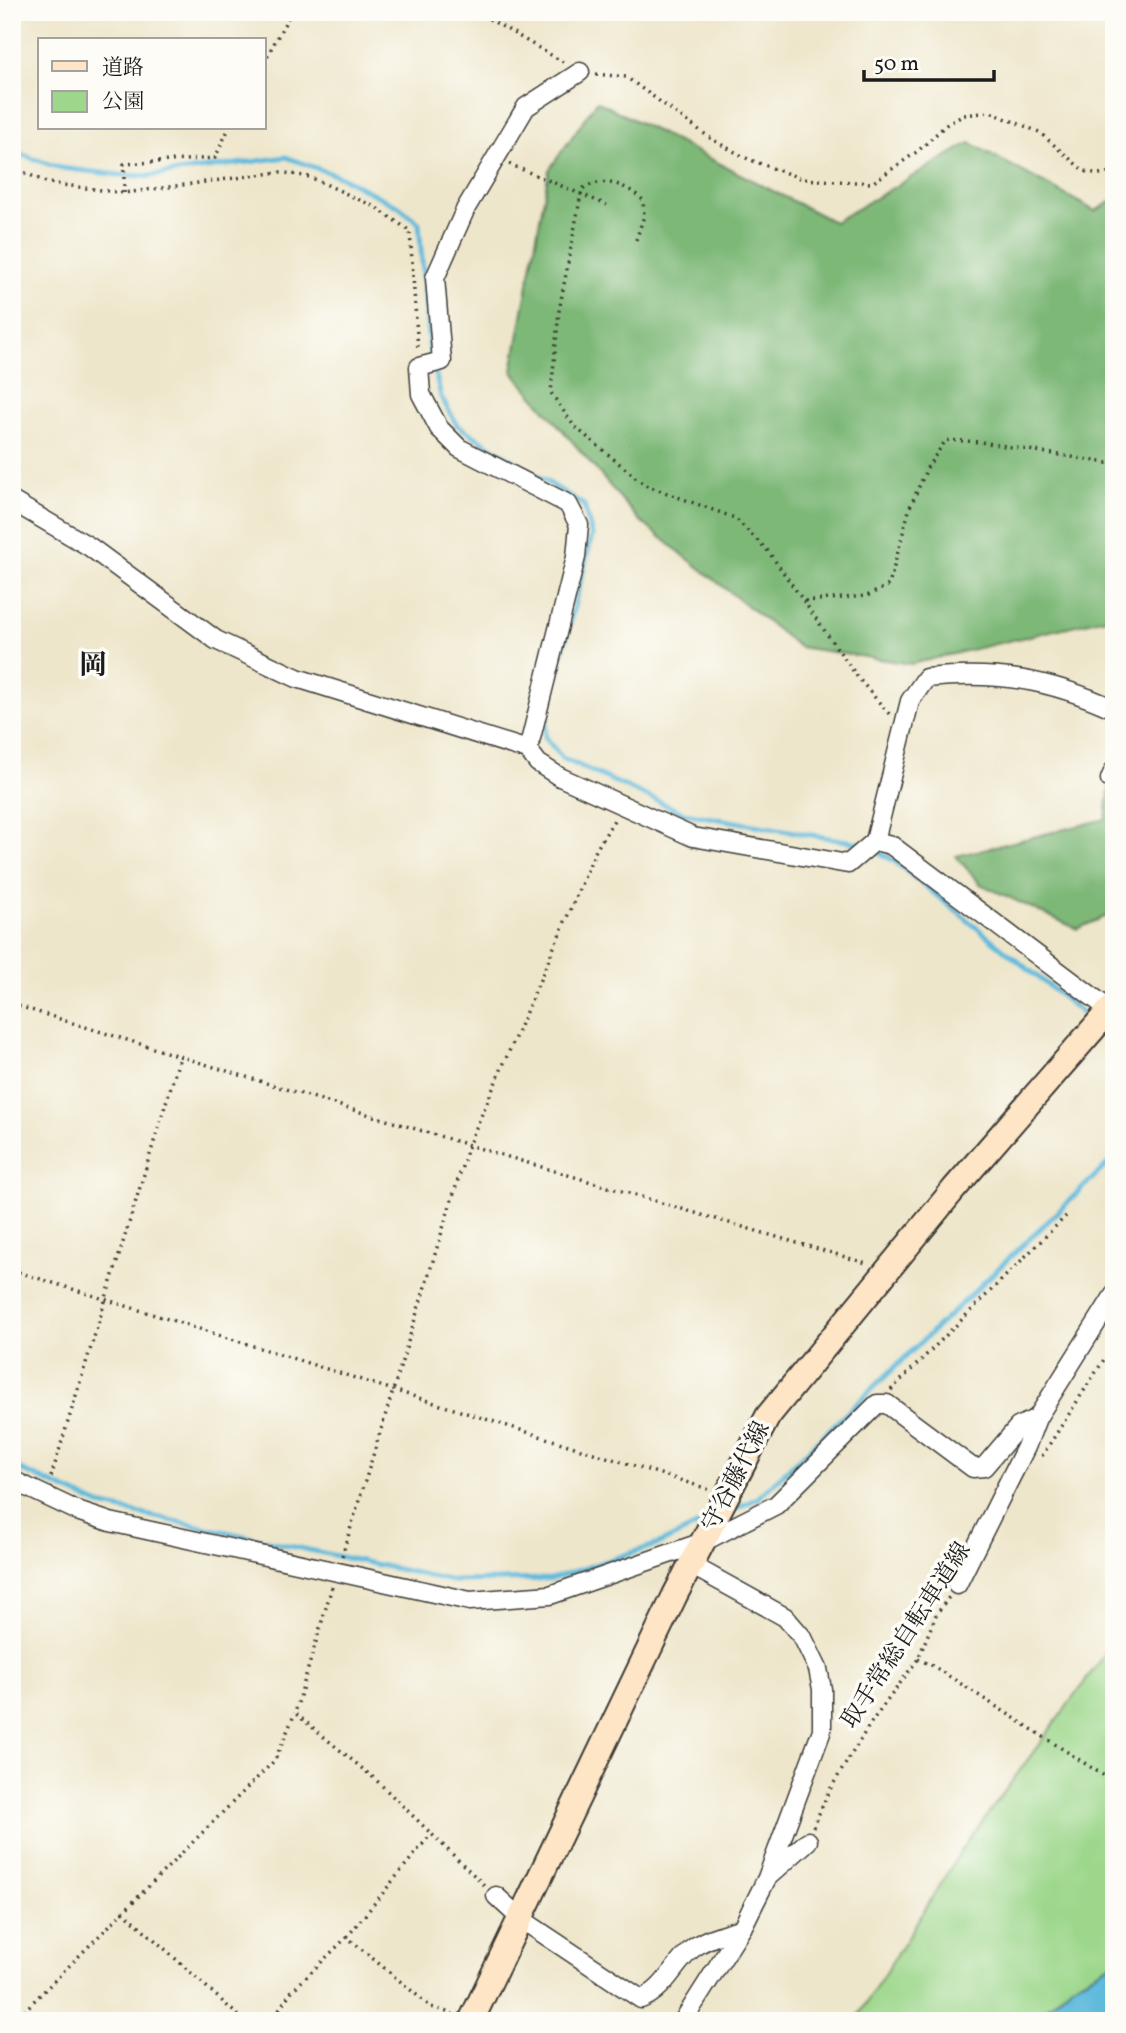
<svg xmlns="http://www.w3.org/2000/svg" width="1126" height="2033" viewBox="0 0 1126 2033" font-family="Vollkorn,'Noto Serif JP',serif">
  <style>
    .green { fill: #9cd78b; stroke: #5c7a54; stroke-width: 2 }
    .forest { fill: #7db877; stroke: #4c6a4a; stroke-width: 2 }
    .water { fill: #5ebadc; stroke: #3d6b7c; stroke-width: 2 }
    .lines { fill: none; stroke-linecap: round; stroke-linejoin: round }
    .stream { stroke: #5ebadc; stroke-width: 5 }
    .minor-casing { stroke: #3c3a36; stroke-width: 21 }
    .secondary-casing { stroke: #3c3a36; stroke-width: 28 }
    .path { stroke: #3c3a36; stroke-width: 3.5; stroke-dasharray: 2 5; stroke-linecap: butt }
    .minor { stroke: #fff; stroke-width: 18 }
    .secondary { stroke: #fde5c5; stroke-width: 24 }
    .labels { text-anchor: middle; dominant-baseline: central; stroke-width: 7; stroke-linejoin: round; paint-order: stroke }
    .street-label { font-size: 24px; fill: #1c1c1c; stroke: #fdfcf7 }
    .quarter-label { font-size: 28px; font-weight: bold; fill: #1c1c1c; stroke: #fdfcf7 }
  </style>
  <rect width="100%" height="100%" fill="#fdfcf7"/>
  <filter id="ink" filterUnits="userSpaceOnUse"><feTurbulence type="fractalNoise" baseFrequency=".0143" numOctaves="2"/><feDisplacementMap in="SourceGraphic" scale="14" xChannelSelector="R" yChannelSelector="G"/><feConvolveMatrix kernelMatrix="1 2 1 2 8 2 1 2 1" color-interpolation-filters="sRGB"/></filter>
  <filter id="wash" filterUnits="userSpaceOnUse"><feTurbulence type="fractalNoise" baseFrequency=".00686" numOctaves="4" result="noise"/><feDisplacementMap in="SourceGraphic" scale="28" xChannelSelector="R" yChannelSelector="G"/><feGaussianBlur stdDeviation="1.57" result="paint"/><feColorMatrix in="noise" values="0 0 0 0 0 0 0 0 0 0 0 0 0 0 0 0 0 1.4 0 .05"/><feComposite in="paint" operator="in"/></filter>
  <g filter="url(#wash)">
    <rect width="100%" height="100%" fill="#eee6ca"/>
    <!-- green -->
    <polygon class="green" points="1114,1642 1114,1962 1072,1985 1033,2021 855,2021 963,1848"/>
    <!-- forest -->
    <g class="forest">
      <polygon points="597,101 834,222 970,143 1095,211 1114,200 1114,616 911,664 799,647 639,520 512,371 549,170"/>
      <polygon points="1114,742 1114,913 1077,929 980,884 956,856 1106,819"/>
    </g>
    <!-- water -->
    <polygon class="water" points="1114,1962 1114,2021 1033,2021 1072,1985"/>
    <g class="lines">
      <!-- stream -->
      <g class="stream">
        <polyline points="12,151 60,168 120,175 149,176 286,157 341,177 399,207 419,223 429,346 441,397 457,425 584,505 592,536 547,713 545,737 562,758 684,813 864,844"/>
        <polyline points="873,849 893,860 1091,1020"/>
        <polyline points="1101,1028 1114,1038"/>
        <polyline points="12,1466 100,1505 453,1581 551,1579 659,1544 703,1523"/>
        <polyline points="728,1512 758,1498 1114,1158"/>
      </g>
    </g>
  </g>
  <g filter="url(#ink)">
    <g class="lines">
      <!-- minor casing -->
      <g class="minor-casing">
        <g id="minor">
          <polyline points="12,501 90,547 216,640 297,678 528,750 538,763 560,777 693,837 848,864 875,841 891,845 1114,1013"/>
          <polyline points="528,750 576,557 579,525 568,504 459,448 439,428 421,394 419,367 442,361 435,278 466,208 526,107 580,72"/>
          <polyline points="1114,770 1110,779 1114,781"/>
          <path d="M875 841 910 701 926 678C996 671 1049 679 1114 709"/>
          <polyline points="12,1480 80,1512 110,1522 470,1601 550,1595 703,1542 776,1505 877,1404 887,1404 973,1468 984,1467 1018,1427 1037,1418"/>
          <polyline points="957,1585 1026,1447 1037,1418 1114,1295"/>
          <polyline points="769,1876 808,1841"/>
          <path d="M496 1896 521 1919 641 1999C665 1990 674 1964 692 1949 705 1938 727 1933 742 1928"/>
          <polyline points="683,2021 742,1928 767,1878 822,1730 822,1689 818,1669 803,1638 785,1617 691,1565"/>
        </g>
      </g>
      <!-- secondary casing -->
      <g class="secondary-casing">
        <polyline id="secondary" points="471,2021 675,1595 768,1416 954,1189 1114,1005"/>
      </g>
      <!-- path -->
      <g class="path">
        <polyline points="477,12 563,62"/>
        <polyline points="264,62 291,12"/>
        <polyline points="596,74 626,77 713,140 748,159 802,179 872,183 918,151 946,125 964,115 990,112 1039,132 1084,171 1099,174 1114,172"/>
        <polyline points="509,164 607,205"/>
        <polyline points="12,167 48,183 124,193 280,172 310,177 375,207 410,231 418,350"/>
        <polyline points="124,193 124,164 215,158 229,128"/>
        <path d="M636 240 644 216 643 200C625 184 604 176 582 189L559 311 551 393 574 426 645 485 735 518 768 551 859 679 890 715"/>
        <polyline points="805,601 867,596 889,585 910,507 928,466 946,440 981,442 1114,464"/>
        <path d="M12 1004C296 1093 580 1180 866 1263"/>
        <polyline points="12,1270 708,1489"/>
        <polyline points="891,1390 1066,1216"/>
        <polyline points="1042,1456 1114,1344"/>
        <polyline points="51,1477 180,1057"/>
        <polyline points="342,1556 469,1144 596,850 614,820"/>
        <polyline points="332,1587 295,1713 375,1779 484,1885"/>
        <polyline points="918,1659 933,1666 1114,1782"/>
        <polyline points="813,1827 829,1791 870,1724 918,1659 936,1615 949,1597"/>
        <polyline points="123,1911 244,2021"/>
        <polyline points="347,1937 431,1834"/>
        <polyline points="14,2021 275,1760 295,1713"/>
        <polyline points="271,2021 291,1992 347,1937 431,2007 453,2014"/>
      </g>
      <!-- minor -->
      <use href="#minor" class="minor"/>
      <!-- secondary -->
      <use href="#secondary" class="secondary"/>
    </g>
  </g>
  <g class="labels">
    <!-- street labels -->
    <g class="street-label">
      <text transform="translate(737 1477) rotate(-63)">守谷藤代線</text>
      <text transform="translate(907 1636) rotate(-57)">取手常総自転車道線</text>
    </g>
    <!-- quarter labels -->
    <g class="quarter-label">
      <text x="93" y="666">岡</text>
    </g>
  </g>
  <!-- margin -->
  <rect width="1126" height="2033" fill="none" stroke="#fdfcf7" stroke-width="42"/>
  <!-- legend -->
  <rect x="38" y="38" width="228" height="91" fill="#fdfcf7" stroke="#a3a29f" stroke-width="2"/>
  <rect x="52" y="61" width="35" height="10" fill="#fde5c5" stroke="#a3a29f" stroke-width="2"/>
  <text x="102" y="74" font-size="21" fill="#1c1c1c">道路</text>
  <rect x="52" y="91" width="35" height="21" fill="#9cd78b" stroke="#a3a29f" stroke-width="2"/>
  <text x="102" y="108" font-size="21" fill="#1c1c1c">公園</text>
  <!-- scale -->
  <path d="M864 70v10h130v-10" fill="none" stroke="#1c1c1c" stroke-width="3.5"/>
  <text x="874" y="70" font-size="21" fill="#1c1c1c" stroke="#fdfcf7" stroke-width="5" paint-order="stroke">50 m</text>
</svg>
